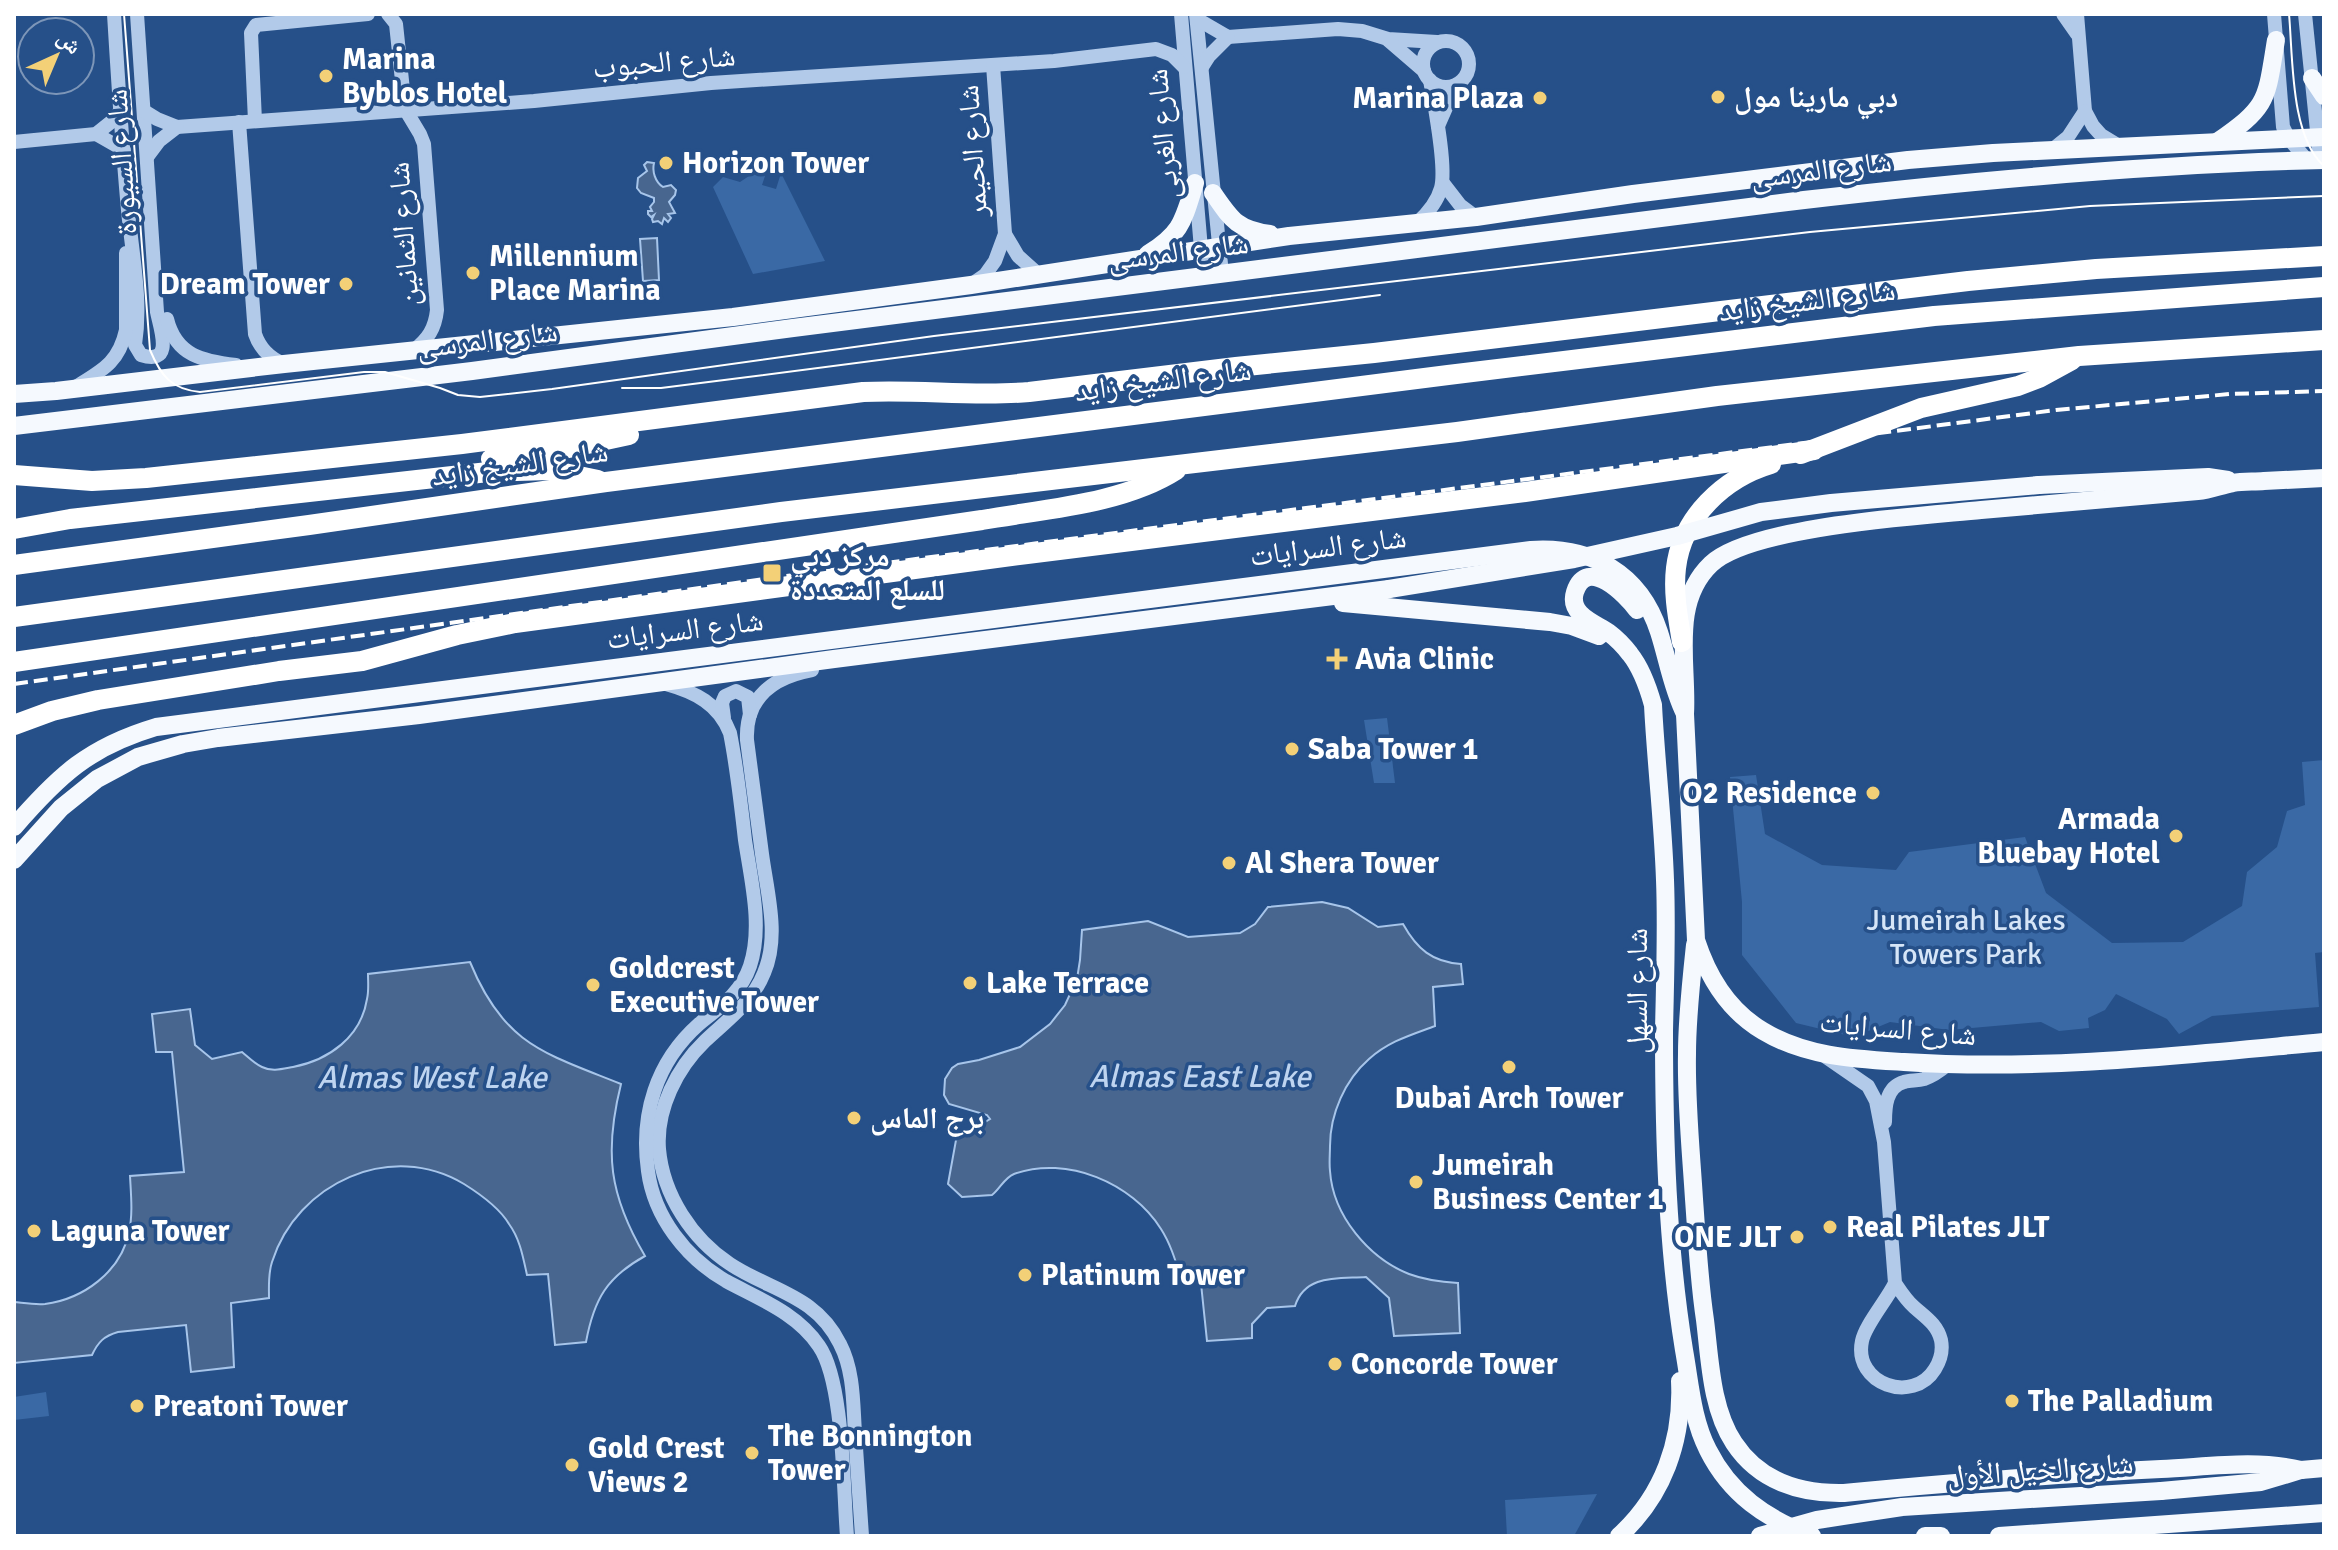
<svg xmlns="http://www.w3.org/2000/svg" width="2338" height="1550" viewBox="0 0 2338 1550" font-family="Signika,'Noto Naskh Arabic',sans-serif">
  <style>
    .green { fill: #3a69a5 }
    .water { fill: #48668f; stroke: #a7c5ea; stroke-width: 2 }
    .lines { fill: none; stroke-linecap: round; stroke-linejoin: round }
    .minor { stroke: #b2cae9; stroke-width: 14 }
    .major { stroke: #f5f9fe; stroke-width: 18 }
    .highway { stroke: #fff; stroke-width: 20 }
    .tram { stroke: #fff; stroke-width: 2 }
    .rail { stroke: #fff; stroke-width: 4; stroke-dasharray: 14 6; stroke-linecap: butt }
    .major-bridge { stroke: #f5f9fe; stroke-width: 18 }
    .poi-dot { fill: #f3d077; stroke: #265089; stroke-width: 3 }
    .labels { text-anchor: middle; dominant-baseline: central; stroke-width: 7; stroke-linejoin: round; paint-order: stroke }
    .poi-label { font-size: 30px; font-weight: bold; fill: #fff; stroke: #265089; text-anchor: start }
    .street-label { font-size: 30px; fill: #fff; stroke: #265089 }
    .park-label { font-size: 30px; fill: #d6e5f7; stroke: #265089 }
    .water-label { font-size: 32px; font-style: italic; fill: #bed4f0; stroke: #265089 }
  </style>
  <rect width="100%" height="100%" fill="#265089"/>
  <!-- green -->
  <g class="green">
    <polygon points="758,161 765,176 762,185 776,189 781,173 825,261 753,274 713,187 723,177 740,182 749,176 751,164"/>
    <polygon points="1387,718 1395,783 1374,783 1364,720"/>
    <polygon points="2324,760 2324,952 2315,953 2319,1007 2212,1016 2179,1034 2167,1019 2116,994 2105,1010 2088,1018 2089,1028 2059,1031 2041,1022 1949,1030 1890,1022 1854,1037 1796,1023 1742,955 1742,902 1730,777 1756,775 1765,834 1822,865 1896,870 1909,852 2025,837 2046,893 2112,943 2183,942 2242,906 2247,872 2277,847 2287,811 2305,805 2302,762"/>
    <polygon points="46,1392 49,1416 14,1420 14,1397"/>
    <polygon points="1597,1494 1574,1536 1507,1536 1505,1500"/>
  </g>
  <!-- water -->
  <g class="water">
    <path d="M647 162 654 163C652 171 655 182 663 187L671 185 676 190 675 195 669 202 675 213 668 214 671 218 668 222 664 218 662 224 658 221 653 222 652 219 654 215 651 217 648 214V211H652L650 207 654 202V198L641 193 637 188 638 178 647 171 644 165Z"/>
    <polygon points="657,238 659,280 643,281 640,239"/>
    <path d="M1322 902 1348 908 1378 927 1403 924C1417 949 1432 962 1461 964L1463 984 1433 987 1435 1026C1411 1035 1389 1041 1369 1059 1345 1080 1330 1114 1330 1146 1330 1154 1329 1163 1330 1171 1333 1216 1369 1258 1409 1274 1425 1280 1441 1282 1458 1283L1460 1333 1394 1336 1389 1298 1366 1277C1338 1279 1305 1274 1295 1306L1267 1308 1252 1324V1338L1207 1341 1200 1274 1180 1275C1175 1259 1170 1243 1161 1229 1132 1183 1067 1155 1014 1174 1004 1178 1000 1189 992 1195L962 1197 948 1184 956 1140 990 1119 987 1115 949 1104 944 1095 945 1079 952 1068 958 1064 979 1060 1020 1047 1050 1024 1065 1005 1077 979 1080 960 1082 930 1148 921 1188 937 1240 933 1255 924 1268 907Z"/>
    <path d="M470 962C504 1045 544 1053 621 1084 604 1152 609 1195 645 1256 607 1277 594 1299 586 1342L555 1345 548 1274 527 1275C523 1257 520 1239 509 1224 499 1207 480 1194 464 1184 391 1140 297 1183 272 1262 268 1274 269 1286 269 1298L231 1303 234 1367 191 1372 186 1325 118 1332C104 1336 98 1342 92 1355L14 1363V1302C24 1303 35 1305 45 1304 83 1299 121 1272 129 1232 133 1214 131 1195 130 1176L184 1172 172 1052H156L152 1014 190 1009 195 1045 212 1059 242 1052C248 1057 255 1064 262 1067 272 1072 282 1069 293 1067 329 1060 361 1037 367 999 369 991 368 982 368 974Z"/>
  </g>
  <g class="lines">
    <!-- minor -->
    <g class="minor">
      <path d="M114 14C118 79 122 145 128 210 132 255 142 299 135 345L141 355C175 366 160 328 157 312L137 14"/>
      <path d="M388 14 396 24 405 109 420 134 424 144 437 310C435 329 428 339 413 351"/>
      <polyline points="1181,14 1201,249 1205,263 1215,275"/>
      <polyline points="1196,14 1222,274"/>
      <polyline points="2063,14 2077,34"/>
      <polyline points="2077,14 2085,111 2093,126 2101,135 2119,146"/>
      <polyline points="2274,14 2283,127 2289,139 2307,160"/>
      <polyline points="2305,14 2320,160"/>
      <polyline points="1197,19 1228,37 1338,29 1362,31 1388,39 1437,42"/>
      <polyline points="1388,40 1424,71"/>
      <circle cx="1446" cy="64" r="23"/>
      <polyline points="1202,67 1209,56 1228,37"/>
      <polyline points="144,111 157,119 177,127 534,101 711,83 1054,61 1156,49 1172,55 1184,67"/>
      <polyline points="255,121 251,33 256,25 368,14"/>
      <path d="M239 122 255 334C260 349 269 358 284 364"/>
      <polyline points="1438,126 1456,85"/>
      <polyline points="96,134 124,150"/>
      <polyline points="14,142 96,134 111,122 121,110"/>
      <polyline points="2052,150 2068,137 2085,111"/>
      <polyline points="147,157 159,141 177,127"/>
      <polyline points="1443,183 1460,205 1476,217"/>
      <path d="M1416 224C1427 214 1437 203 1441 188 1447 167 1434 103 1430 80"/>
      <polyline points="1005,234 1018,256 1038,274"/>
      <polyline points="972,284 985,275 995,261 1005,234 993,65"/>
      <path d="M167 319C176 356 203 361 236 365"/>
      <path d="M77 386C103 370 119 362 126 330V253"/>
      <path d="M812 670C774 677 745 697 747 740 752 778 757 816 762 854 767 892 780 936 764 973 752 1003 727 1020 705 1041 677 1068 656 1109 659 1149 663 1195 692 1239 730 1264 771 1291 816 1295 840 1344 854 1371 853 1403 855 1433 857 1467 860 1502 862 1536"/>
      <path d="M666 684C695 692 719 704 730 733 737 768 741 804 745 840 751 880 763 927 750 966 741 993 720 1007 699 1024 656 1062 640 1115 648 1171 654 1217 686 1258 726 1281 759 1299 797 1313 819 1346 844 1382 843 1489 847 1536"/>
      <polyline points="724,718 722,703 725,696 736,691 748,697 750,715"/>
      <path d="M1826 1057 1868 1086 1876 1101 1884 1142 1895 1283C1901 1292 1906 1300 1914 1307 1925 1317 1937 1324 1941 1340 1943 1350 1940 1361 1935 1369 1913 1405 1853 1384 1862 1341 1865 1325 1887 1300 1895 1283"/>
      <path d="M1885 1122C1885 1107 1886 1087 1904 1082 1910 1080 1917 1081 1924 1079 1933 1076 1940 1071 1947 1065"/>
    </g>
    <!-- major -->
    <g class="major">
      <polyline points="2312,78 2324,96"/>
      <path d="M2217 142C2269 106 2266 101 2276 40"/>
      <path d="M1213 193C1231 219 1237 230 1270 234"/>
      <path d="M1148 254C1182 233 1183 221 1195 183"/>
      <polyline points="14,394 56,391 284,364 733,317 971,285 1289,236 1476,217 1633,194 1908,160 1993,153 2324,137"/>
      <path d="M14 426 472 371 793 328 1804 200C1977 180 2150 164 2324 160"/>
      <path d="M2324 478C2304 479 2284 480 2264 481 2254 482 2243 481 2233 483 2221 485 2211 490 2198 491 2126 497 2054 503 1981 510 1922 516 1751 526 1711 564 1670 603 1688 664 1685 714L1696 940C1708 977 1729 1011 1763 1031 1806 1057 1856 1059 1904 1062 2045 1071 2184 1055 2324 1042"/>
      <polyline points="2039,485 2208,477 2228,480"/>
      <polyline points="1343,603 1550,622 1572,626 1599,636"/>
      <path d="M1637 610C1626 595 1587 555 1575 592 1568 614 1594 623 1608 632 1616 638 1624 646 1630 654 1642 669 1648 687 1653 705 1656 763 1663 821 1665 880 1667 930 1665 980 1664 1031 1664 1137 1667 1245 1684 1350 1690 1383 1692 1419 1708 1450 1730 1494 1766 1519 1812 1536"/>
      <path d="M14 827C59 775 89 747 156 727L1531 550C1591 546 1640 573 1659 632 1668 660 1672 688 1685 714"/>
      <polyline points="14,860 61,808 97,779 138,757 183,744 218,738 419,715 834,659 1389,589"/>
      <path d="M1695 945C1691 982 1687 1018 1687 1054 1686 1103 1691 1151 1694 1199 1697 1240 1699 1280 1705 1320 1710 1360 1711 1408 1734 1443 1759 1481 1800 1494 1844 1493 1949 1483 2055 1474 2161 1469 2207 1467 2256 1459 2301 1470"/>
      <polyline points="2161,1491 2261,1482 2301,1470 2324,1468"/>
      <path d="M1619 1536C1663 1496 1683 1441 1680 1381"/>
      <polyline points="1925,1536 1941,1536"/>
      <polyline points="1999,1536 2324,1513"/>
    </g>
    <!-- highway -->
    <g class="highway">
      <polyline points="1801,454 1921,408 2018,386 2039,378 2072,360"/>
      <polyline points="491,459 550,452 629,435"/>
      <path d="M14 475 92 481 146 478 462 444 863 392C918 389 974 397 1029 392L1236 367 1374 353 1968 281 2096 269 2324 256"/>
      <polyline points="14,529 70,519 488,472 550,470 598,480"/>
      <polyline points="14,565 309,525 606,482 1448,375 1934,316 2324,287"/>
      <polyline points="14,617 781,512 1457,432 1717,396 2079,356 2324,340"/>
      <path d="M1682 642C1678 618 1673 593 1676 568 1682 517 1724 478 1771 464"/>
      <path d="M14 662 982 520C1044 509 1123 504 1176 470"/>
      <polyline points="14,725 52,711 98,700 279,671 362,661 457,635 515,623 1027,554 1525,492 1814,450"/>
    </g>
    <!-- tram -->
    <g class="tram">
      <path d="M124 14 150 350C161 376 171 389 200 392L364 372H385L440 388 458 395 480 397 552 389 934 336 1810 232 2090 206 2324 196"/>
      <path d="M2289 14C2293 56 2290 136 2324 166"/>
      <polyline points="622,388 661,388 748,377 1380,295"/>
    </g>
    <!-- rail -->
    <polyline class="rail" points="14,684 771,578 2056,410 2230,394 2324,391"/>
    <!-- major-bridge -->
    <g class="major-bridge">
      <polyline points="1389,589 1574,559 1677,536 1761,512 1831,503 2039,485"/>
      <polyline points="1760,1536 1817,1520 1902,1507 2161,1491"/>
    </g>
  </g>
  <!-- markers -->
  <g class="poi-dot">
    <circle cx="326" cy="76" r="8"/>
    <circle cx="1718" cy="97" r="8"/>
    <circle cx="1540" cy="98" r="8"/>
    <circle cx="666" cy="163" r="8"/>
    <circle cx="473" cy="273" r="8"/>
    <circle cx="346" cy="284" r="8"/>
    <rect x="762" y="563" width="20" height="20" rx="4"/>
    <path d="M1333 647h8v8h8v8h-8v8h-8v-8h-8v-8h8z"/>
    <circle cx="1292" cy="749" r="8"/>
    <circle cx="1873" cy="793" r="8"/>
    <circle cx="2176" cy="836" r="8"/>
    <circle cx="1229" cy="863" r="8"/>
    <circle cx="970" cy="983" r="8"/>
    <circle cx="593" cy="985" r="8"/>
    <circle cx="1509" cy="1067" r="8"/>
    <circle cx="854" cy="1118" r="8"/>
    <circle cx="1416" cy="1182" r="8"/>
    <circle cx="1830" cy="1227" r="8"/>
    <circle cx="34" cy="1231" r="8"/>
    <circle cx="1797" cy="1237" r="8"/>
    <circle cx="1025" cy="1275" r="8"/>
    <circle cx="1335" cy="1364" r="8"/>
    <circle cx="2012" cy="1401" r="8"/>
    <circle cx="137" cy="1406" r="8"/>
    <circle cx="752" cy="1453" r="8"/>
    <circle cx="572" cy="1465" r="8"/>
  </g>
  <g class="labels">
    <!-- poi labels -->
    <g class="poi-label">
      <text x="342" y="59">Marina<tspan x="342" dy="34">Byblos Hotel</tspan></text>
      <text x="1734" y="97">دبي مارينا مول</text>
      <text x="1524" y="98" text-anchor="end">Marina Plaza</text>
      <text x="682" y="163">Horizon Tower</text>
      <text x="489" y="256">Millennium<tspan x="489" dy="34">Place Marina</tspan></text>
      <text x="330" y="284" text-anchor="end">Dream Tower</text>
      <text x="790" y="556">مركز دبي<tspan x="790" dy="34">للسلع المتعددة</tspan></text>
      <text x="1355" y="659">Avia Clinic</text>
      <text x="1308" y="749">Saba Tower 1</text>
      <text x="1857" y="793" text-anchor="end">O2 Residence</text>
      <text x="2160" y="819" text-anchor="end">Armada<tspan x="2160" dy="34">Bluebay Hotel</tspan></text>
      <text x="1245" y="863">Al Shera Tower</text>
      <text x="609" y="968">Goldcrest<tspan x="609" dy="34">Executive Tower</tspan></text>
      <text x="986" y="983">Lake Terrace</text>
      <text x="1509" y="1098" text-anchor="middle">Dubai Arch Tower</text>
      <text x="870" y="1118">برج الماس</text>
      <text x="1432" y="1165">Jumeirah<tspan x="1432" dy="34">Business Center 1</tspan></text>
      <text x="1846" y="1227">Real Pilates JLT</text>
      <text x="50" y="1231">Laguna Tower</text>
      <text x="1781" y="1237" text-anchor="end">ONE JLT</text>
      <text x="1041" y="1275">Platinum Tower</text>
      <text x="1351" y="1364">Concorde Tower</text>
      <text x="2028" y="1401">The Palladium</text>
      <text x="153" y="1406">Preatoni Tower</text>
      <text x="768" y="1436">The Bonnington<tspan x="768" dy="34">Tower</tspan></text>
      <text x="588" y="1448">Gold Crest<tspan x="588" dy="34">Views 2</tspan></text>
    </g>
    <!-- street labels -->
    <g class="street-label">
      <text transform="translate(664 62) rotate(-5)">شارع الحبوب</text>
      <text transform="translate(1163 134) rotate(-95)">شارع الغربى</text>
      <text transform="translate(973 151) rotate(-94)">شارع الحيمر</text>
      <text transform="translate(122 162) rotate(-94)">شارع السيورة</text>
      <text transform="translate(1821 170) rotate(-7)">شارع المرسى</text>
      <text transform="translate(404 234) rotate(-94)">شارع الثمانين</text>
      <text transform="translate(1178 252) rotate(-7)">شارع المرسى</text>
      <text transform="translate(1807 301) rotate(-7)">شارع الشيخ زايد</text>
      <text transform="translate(487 340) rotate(-7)">شارع المرسى</text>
      <text transform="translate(1163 381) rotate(-7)">شارع الشيخ زايد</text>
      <text transform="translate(520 464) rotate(-8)">شارع الشيخ زايد</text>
      <text transform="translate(1328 547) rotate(-7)">شارع السرايات</text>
      <text transform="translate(685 630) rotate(-7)">شارع السرايات</text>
      <text transform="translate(1637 991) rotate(-90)">شارع السهل</text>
      <text transform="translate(1898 1029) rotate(5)">شارع السرايات</text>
      <text transform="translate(2040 1470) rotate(-4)">شارع الخيل الأول</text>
    </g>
    <!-- park labels -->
    <g class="park-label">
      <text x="1966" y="920">Jumeirah Lakes<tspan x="1966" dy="34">Towers Park</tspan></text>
    </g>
    <!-- water labels -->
    <g class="water-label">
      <text x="1200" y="1076">Almas East Lake</text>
      <text x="432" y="1077">Almas West Lake</text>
    </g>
  </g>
  <!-- border -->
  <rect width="2338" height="1550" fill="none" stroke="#ffffff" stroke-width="32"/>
  <!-- north arrow -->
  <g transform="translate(56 56) rotate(44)"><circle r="38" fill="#265089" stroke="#7d96b8" stroke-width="2"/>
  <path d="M0-6L14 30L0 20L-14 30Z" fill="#f3d077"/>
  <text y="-12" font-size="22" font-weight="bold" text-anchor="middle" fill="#ffffff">ش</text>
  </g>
</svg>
